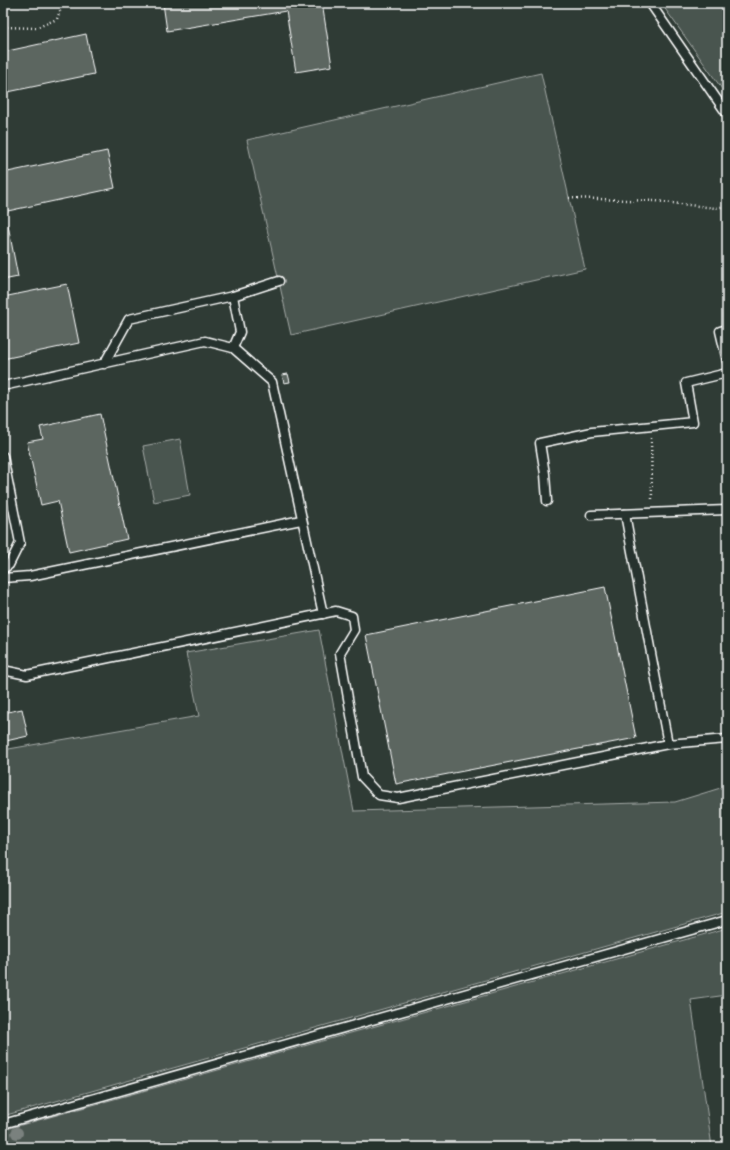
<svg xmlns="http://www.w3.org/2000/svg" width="730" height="1150" viewBox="0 0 730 1150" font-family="Dekko,sans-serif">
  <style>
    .green { fill: #4a544f; stroke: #a4aaa7 }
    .building { fill: #5b6661; stroke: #fff }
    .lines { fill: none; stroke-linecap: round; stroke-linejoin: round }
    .lane-casing { stroke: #fff; stroke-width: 11 }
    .path { stroke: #fff; stroke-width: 2.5; stroke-dasharray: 1 3; stroke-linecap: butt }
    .lane { stroke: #26332d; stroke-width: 8 }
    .tree { fill: #7a817e }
  </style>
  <rect width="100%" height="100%" fill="#2f3b35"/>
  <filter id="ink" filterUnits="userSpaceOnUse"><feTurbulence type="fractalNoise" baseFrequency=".025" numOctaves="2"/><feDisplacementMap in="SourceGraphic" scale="8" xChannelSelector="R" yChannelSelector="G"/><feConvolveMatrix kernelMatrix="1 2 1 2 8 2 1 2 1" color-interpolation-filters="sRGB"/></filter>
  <g filter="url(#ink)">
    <!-- green -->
    <g class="green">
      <polygon points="661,3 727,3 727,96"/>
      <polygon points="541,73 585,269 291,335 247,140"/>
      <polygon points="180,439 190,495 154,502 143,446"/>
      <polygon points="319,630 354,811 675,802 727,786 727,912 3,1116 3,750 199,716 186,653"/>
      <polygon points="727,928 727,995 691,1000 712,1147 3,1147 3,1130"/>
    </g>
    <!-- building -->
    <g class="building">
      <polygon points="163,3 322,3 332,66 296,72 286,11 167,31"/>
      <polygon points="86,34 94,74 3,93 3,52"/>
      <polygon points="107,151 115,188 3,212 3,173"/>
      <polygon points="8,225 18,277 3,280 3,227"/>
      <polygon points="67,284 79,343 3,359 3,297"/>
      <polygon points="288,374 290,382 284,383 282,375"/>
      <polygon points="100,414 127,539 69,552 58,501 41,505 27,442 43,439 40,427"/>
      <polygon points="605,587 636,738 396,784 366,635"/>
      <polygon points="22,709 28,736 6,741 3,725 3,713"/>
    </g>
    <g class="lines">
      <!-- lane casing -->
      <g class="lane-casing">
        <g id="lane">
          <polyline points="650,3 727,114"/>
          <polyline points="727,329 720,331 727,361"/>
          <polyline points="233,348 240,332 233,296 279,281"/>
          <polyline points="104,364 129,319 233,296"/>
          <polyline points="3,386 205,341 233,348 272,382 323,614"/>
          <polyline points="3,456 20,543 9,565 3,569"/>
          <polyline points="547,501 545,474 540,443 592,432 693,422 686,383 727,373"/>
          <polyline points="625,514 668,744"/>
          <polyline points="591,515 727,510"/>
          <polyline points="3,578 30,576 301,520"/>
          <polyline points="3,670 27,675 336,611 352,616 354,630 340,653 362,777 379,795 398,798 668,744 727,739"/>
          <polyline points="3,1124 727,920"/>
        </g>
      </g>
      <!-- path -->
      <g class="path">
        <polyline points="3,27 36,28 57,19 63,3"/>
        <polyline points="569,198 655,201 715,208 727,206"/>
        <polyline points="651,438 652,499"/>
      </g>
      <!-- lane -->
      <use href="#lane" class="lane"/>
    </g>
    <!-- trees -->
    <circle class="tree" cx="17" cy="1133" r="6"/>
  </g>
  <!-- margin -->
  <rect width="730" height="1150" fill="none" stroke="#26332d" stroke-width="16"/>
  <rect x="8" y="8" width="714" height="1134" fill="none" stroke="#fff" stroke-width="1.5" filter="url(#ink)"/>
</svg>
